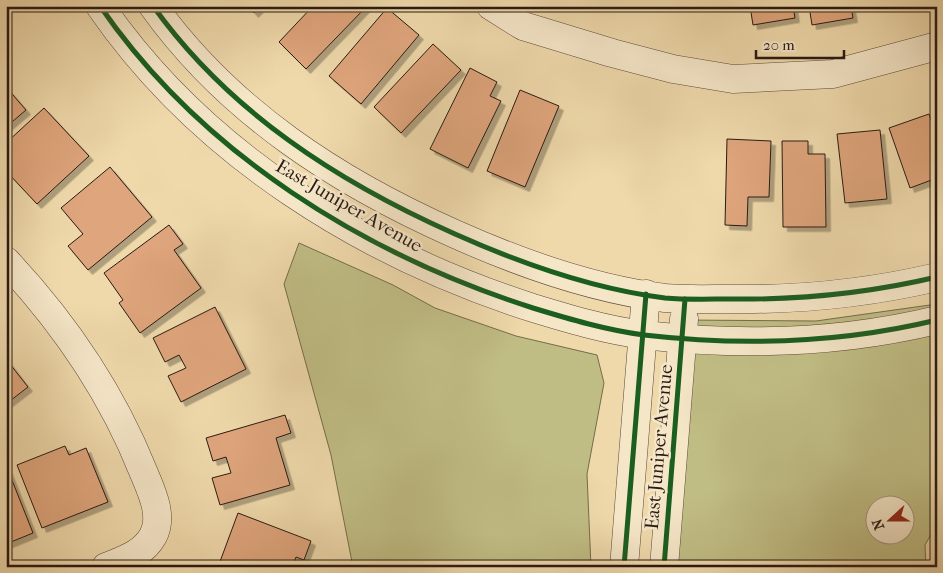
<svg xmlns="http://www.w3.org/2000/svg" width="943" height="573" viewBox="0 0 943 573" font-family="'IM FELL French Canon',serif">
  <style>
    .green { fill: #c0bd84; stroke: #746c4c; fill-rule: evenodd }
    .building { fill: #dfa57c; stroke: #281a14; filter: url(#shadow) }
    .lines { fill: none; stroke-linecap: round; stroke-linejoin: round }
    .minor-casing { stroke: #5a4a3a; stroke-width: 29 }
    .minor { stroke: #f5e6c8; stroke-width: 28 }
    .cycleway-casing { stroke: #f5e6c8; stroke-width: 8 }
    .cycleway { stroke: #1b5e20; stroke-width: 5 }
    .labels { text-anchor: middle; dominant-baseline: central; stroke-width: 5; stroke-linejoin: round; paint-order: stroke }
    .street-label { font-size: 19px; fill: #281a14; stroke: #f5e6c8 }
  </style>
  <defs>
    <filter id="shadow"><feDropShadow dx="4.5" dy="4.5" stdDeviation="0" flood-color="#0004"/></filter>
  </defs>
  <rect width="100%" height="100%" fill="#efd9ab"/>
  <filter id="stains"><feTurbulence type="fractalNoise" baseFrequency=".004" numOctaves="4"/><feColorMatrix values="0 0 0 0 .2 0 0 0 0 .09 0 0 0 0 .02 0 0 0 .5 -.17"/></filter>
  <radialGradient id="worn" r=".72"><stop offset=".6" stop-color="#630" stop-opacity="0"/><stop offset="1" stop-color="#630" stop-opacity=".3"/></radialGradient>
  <!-- green -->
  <g class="green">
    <polygon points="299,243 393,285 435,308 516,336 597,355 604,383 587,474 591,567 353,567 331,455 284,284"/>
    <path d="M937 304V524L925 545 926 567H675L684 320 816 321ZM876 506H906V536H876Z"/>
  </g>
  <!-- building -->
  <g class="building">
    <polygon points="248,6 261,6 254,13"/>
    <polygon points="313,6 367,6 306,69 279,42"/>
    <polygon points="750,6 793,6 795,18 753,25"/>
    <polygon points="809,6 851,6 853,18 812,25"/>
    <polygon points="387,8 419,35 361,104 329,76"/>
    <polygon points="433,44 461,70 401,133 374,107"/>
    <polygon points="470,68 497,82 490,96 501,101 468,168 430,149"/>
    <polygon points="6,87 26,110 6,127"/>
    <polygon points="520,90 559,106 525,187 487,171"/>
    <polygon points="44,108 89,156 37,204 6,171 6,143"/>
    <polygon points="929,114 937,135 937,178 910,188 889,128"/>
    <polygon points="880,130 887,199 845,203 837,134"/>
    <polygon points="727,139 771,141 769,197 748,197 747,226 725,225"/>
    <polygon points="782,141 808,141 808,154 825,154 826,227 783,227"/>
    <polygon points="110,167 152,217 88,270 68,246 83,234 61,208"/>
    <polygon points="169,225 183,244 174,250 201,288 140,333 119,303 123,300 104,273"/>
    <polygon points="215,307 246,369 181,402 168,376 186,368 179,355 165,362 153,338"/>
    <polygon points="6,359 28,387 6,404"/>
    <polygon points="285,415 291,433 276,438 290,485 220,505 212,478 231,473 226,457 213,461 206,438"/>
    <polygon points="65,446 69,455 86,448 108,502 42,528 17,465"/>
    <polygon points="6,465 33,533 6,544"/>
    <polygon points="238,513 311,541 304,560 296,557 292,567 218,567"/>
  </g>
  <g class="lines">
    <!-- minor casing -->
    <g class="minor-casing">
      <g id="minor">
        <path d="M100 6C202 154 364 254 533 308 569 319 606 330 644 335 740 346 842 343 937 320"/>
        <path d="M153 6C229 112 338 182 455 234 522 264 593 289 665 298 687 300 710 299 731 299 801 300 869 293 937 277"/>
        <polyline points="491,6 523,26 612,53 673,69 733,79 833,74 937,46"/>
        <path d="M6 261C65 324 111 391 143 471 151 490 164 516 153 536 143 554 123 560 106 567"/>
        <polyline points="624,567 646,294"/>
        <polyline points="664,567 684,319"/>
      </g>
    </g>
    <!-- minor -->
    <use href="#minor" class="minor"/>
    <!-- cycleway casing -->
    <g class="cycleway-casing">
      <g id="cycleway">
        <path d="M100 6C202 154 364 254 533 308 569 319 606 330 644 335 740 346 842 343 937 320"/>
        <path d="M153 6C229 112 338 182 455 234 522 264 593 289 665 298 687 300 710 299 731 299 801 300 869 293 937 277"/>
        <polyline points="624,567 646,294"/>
        <polyline points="664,567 685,299"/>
      </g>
    </g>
    <!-- cycleway -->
    <use href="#cycleway" class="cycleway"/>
  </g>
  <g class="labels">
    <!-- street labels -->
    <g class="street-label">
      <text transform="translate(349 206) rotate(30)">East Juniper Avenue</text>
      <text transform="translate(659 447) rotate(-85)">East Juniper Avenue</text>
    </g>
  </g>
  <!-- margin -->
  <rect width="943" height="573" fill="none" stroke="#efd9ab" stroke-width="25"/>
  <rect x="8" y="8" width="928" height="558" fill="none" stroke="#281a14" stroke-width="2.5"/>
  <rect x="12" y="12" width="918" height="548" fill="none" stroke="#281a14"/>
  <!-- north arrow -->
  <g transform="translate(890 520) rotate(249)"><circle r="24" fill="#f5e6c8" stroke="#a39480"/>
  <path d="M0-4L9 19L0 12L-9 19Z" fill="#8f2418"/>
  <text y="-8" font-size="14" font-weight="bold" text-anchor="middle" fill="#281a14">N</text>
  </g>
  <!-- scale -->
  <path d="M756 50v8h88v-8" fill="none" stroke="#281a14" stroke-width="2.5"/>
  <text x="763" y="50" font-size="15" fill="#281a14" stroke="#f5e6c8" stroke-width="4" paint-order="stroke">20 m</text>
  <rect width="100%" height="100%" filter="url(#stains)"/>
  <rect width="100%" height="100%" fill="url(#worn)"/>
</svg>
